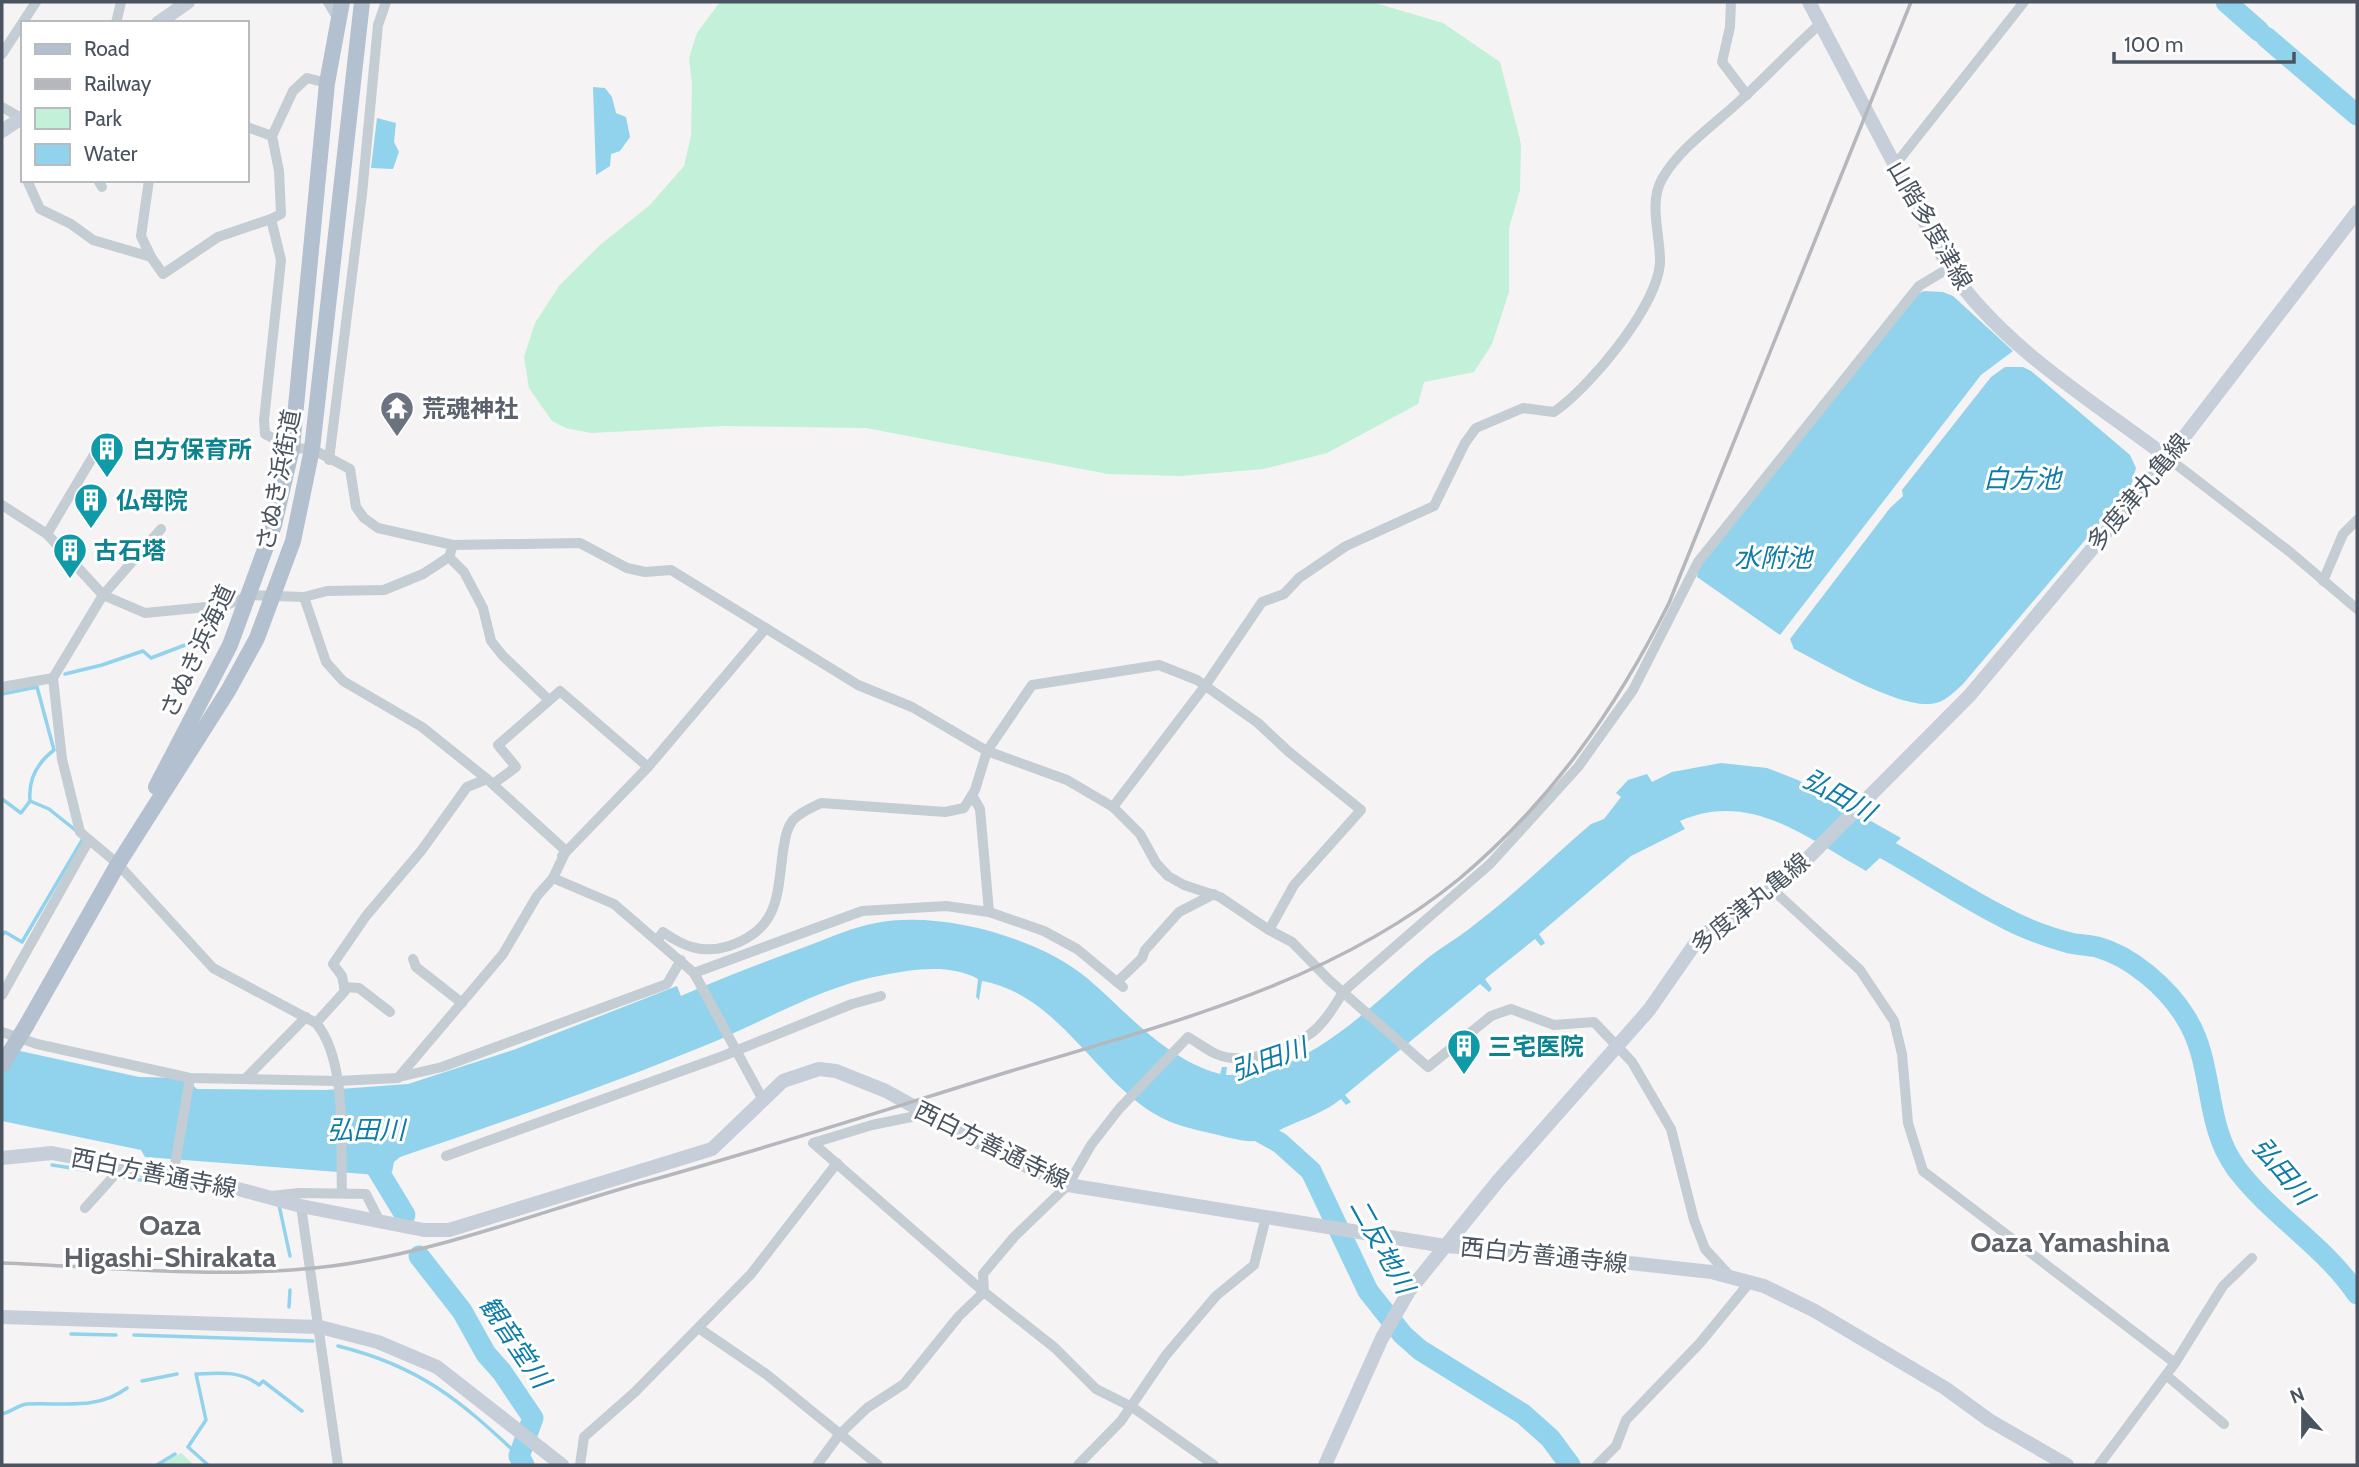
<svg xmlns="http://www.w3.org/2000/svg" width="2359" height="1467" viewBox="0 0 2359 1467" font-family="Cabin,'Noto Sans JP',sans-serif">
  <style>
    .green { fill: #c3f0d8 }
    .water { fill: #91d3ed }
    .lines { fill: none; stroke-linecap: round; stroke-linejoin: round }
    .stream { stroke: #91d3ed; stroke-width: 3.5 }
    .river { stroke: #91d3ed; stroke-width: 21 }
    .street { stroke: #c4ccd4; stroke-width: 10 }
    .secondary { stroke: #c6ceda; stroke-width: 14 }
    .primary { stroke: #b3c0d0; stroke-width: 16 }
    .rail { stroke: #b5b7bd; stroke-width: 3.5 }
    .primary-bridge { stroke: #b3c0d0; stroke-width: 16 }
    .labels { text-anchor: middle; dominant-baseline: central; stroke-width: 6; stroke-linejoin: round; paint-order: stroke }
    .street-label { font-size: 24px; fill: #4a5460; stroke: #fff }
    .worship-label { font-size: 24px; font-weight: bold; fill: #5b616d; stroke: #fff; text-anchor: start }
    .culture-label { font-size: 24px; font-weight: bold; fill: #0d838f; stroke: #fff; text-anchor: start }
    .water-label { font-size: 26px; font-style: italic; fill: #0d7ca8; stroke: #fff }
    .quarter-label { font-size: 28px; font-weight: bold; fill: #5f6268; stroke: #fff }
  </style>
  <rect width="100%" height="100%" fill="#f5f3f3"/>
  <!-- green -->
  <g class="green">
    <polygon points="720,2 1372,2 1443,23 1500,62 1521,144 1520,190 1509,228 1509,292 1492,344 1474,372 1424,382 1418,404 1327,453 1263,469 1181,476 1108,474 866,428 723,426 591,433 566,428 552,421 529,388 524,357 535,323 559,286 600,245 650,205 684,166 691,136 692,84 689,58 697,33"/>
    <polygon points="181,1453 194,1465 160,1465"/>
  </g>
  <!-- water -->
  <g class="water">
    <polygon points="593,87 605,88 612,97 616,113 626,117 630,137 620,151 611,154 610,166 596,175"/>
    <polygon points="377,118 396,123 394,142 399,152 393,169 371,168"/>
    <polygon points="1924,291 1943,292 1953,296 2013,351 1981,375 1780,635 1697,577 1699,567 1913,296"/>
    <path d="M2005 367H2023L2031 371 2130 455 2136 468 2131 486 1963 684C1954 692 1947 700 1936 703 1904 712 1824 664 1794 649L1790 639 1890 508 1903 496 1902 490 1991 377Z"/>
    <path d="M1721 763 1767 768 1798 780 1901 838 1866 871C1806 838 1751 790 1680 821L1685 829 1631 856 1539 934 1545 943 1541 946 1535 939 1485 979 1492 989 1489 992 1480 984 1345 1095 1351 1102 1346 1105 1341 1099C1319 1116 1303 1118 1280 1130 1272 1134 1264 1141 1256 1141 1242 1142 1227 1137 1214 1134 1197 1130 1177 1126 1162 1118 1097 1085 1061 995 982 981L979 1000 976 997 978 979C950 964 915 969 884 975 826 985 770 1018 716 1041 612 1084 506 1121 400 1157L394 1162 392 1172 377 1175 145 1157 141 1150 2 1121V1047L139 1077 186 1078 197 1089 326 1090 408 1084 516 1049 677 986 681 996C724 977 767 961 810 945 831 937 854 927 876 923 939 910 1038 937 1087 978 1129 1014 1165 1059 1220 1074L1222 1067H1227L1226 1075C1309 1077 1370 1005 1429 957 1442 947 1456 939 1469 929 1512 897 1550 859 1591 824L1604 819 1621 797 1616 793 1628 780 1647 774 1652 782 1672 772Z"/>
  </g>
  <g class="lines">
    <!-- stream -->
    <g class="stream">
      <polyline points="65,674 102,665 143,651 151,658 206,637"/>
      <path d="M2 694 37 687 54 750C37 763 28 779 30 801"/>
      <polyline points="2,799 21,813 30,801 49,809 79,833"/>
      <polyline points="2,935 5,932 22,942 84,837"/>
      <polyline points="52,1165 92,1171"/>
      <polyline points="116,1176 197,1189"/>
      <polyline points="279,1205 290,1256"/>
      <polyline points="289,1307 290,1290"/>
      <polyline points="71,1334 116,1335"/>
      <polyline points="134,1335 313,1341"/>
      <path d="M338 1346C419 1366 460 1400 519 1456"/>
      <polyline points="142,1381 177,1374"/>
      <path d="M2 1414C11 1412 18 1405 27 1404 62 1402 96 1411 127 1388"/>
      <polyline points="157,1465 175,1454"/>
      <path d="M208 1465 188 1447 206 1420 196 1374C218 1373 240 1370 259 1385L263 1381 302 1411"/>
    </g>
    <!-- river -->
    <g class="river">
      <polyline points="2226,2 2259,31"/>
      <polyline points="2266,37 2357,115"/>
      <path d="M1863 837C1910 861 1954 892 2001 916 2021 927 2048 937 2070 943 2079 945 2088 945 2097 947 2131 956 2168 988 2186 1018 2215 1064 2203 1123 2236 1168 2271 1215 2324 1245 2357 1294"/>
      <polyline points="1244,1123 1280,1143 1311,1171 1368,1291 1403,1335 1420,1350 1523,1414 1550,1438 1570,1465"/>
      <polyline points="365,1149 405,1215"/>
      <polyline points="419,1256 462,1311 486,1354 502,1372 533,1418 519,1456 524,1465"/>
    </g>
    <!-- street -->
    <g class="street">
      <polyline points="328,2 339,21"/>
      <polyline points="1731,2 1730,27 1722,62 1747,95"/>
      <polyline points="116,23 121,2"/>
      <polyline points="2,54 36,2"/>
      <polyline points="327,83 307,78 293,91 272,136 279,171 281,214 271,219 281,260 264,420 265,434 292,448 312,449 350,469 356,507 364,518 378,528 453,545 580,543 627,568 645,572 671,570 858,685 912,707 987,751 1067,780 1113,807 1140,834 1156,863 1168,876 1184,885 1220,897 1269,930 1292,942 1329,980 1428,1067 1491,1016 1511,1009 1554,1025 1594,1022 1632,1062 1671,1129 1694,1220 1705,1249 1730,1276"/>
      <polyline points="2,107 23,119"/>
      <polyline points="247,127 272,136"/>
      <polyline points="1895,165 2024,2"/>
      <polyline points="27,180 40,209 71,224 93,240 151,257 163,274 218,237 271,219"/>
      <polyline points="98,180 102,187"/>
      <polyline points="149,180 141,236 151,257"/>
      <polyline points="2168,458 2290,552 2357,609"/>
      <polyline points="329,460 362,194 378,25 386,2"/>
      <polyline points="2,505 47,534 103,595 145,613 227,605 250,595 304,597 327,591 384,590 423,574 449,557 453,545"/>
      <path d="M161 529 103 595 53 678 62 759 80 832 118 864 213 968 316 1023C348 1061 340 1144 342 1193"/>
      <polyline points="47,534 95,453"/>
      <polyline points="449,557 464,572 483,608 491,641 503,656 549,700"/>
      <polyline points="2323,581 2343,534 2357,520"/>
      <polyline points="2,687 53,678"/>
      <polyline points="493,784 516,767 498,745 560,691 648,767"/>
      <polyline points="972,795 980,809 989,912"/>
      <path d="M1113 807 1205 686 1262 602 1284 594 1299 578 1346 546 1434 506 1465 443 1476 428 1523 408 1554 412C1589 388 1657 307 1660 263 1661 237 1648 204 1662 179 1680 147 1717 123 1744 97 1770 73 1794 47 1821 23"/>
      <polyline points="562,856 648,767 766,628"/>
      <polyline points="553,878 614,904 694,973 762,1098"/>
      <polyline points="1772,889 1860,970 1894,1021 1902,1054 1908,1123 1923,1171 2175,1363"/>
      <path d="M658 939 663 932C684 947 703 954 729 946 779 929 777 897 783 851 785 840 786 829 793 820 800 812 811 808 821 803L945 812 964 808 975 790 987 751 1032 685 1159 665 1197 680 1258 723 1289 752 1361 810 1294 885 1269 930"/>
      <polyline points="413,959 416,967 462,1003"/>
      <polyline points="694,973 862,911 946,906 989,912 1044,931 1077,949 1123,987"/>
      <polyline points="1117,982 1142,958 1145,950 1179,912 1214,894"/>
      <polyline points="344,987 359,988 390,1012"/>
      <polyline points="2,995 89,840"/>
      <polyline points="316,1023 345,991 342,976 333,964 366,916 421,851 467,787 487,779"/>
      <polyline points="2,1032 37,1044 190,1078 337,1081 398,1078 503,954 537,896 553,878 566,851 487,779 422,727 343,681 326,662 304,597"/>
      <polyline points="399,1077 442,1067 667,984 681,960"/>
      <polyline points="246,1078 306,1017"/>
      <polyline points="926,1114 872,1125 813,1143 984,1292 1055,1348 1096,1389 1132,1407 1214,1465"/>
      <polyline points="446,1156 723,1056 852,1004 881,996"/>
      <polyline points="173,1176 190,1078"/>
      <polyline points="272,1196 299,1193 366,1194 379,1220"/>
      <polyline points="301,1206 338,1465"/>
      <polyline points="85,1208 122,1167"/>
      <polyline points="700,1329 766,1374 878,1465"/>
      <polyline points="2166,1375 2224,1424"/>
      <polyline points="580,1465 584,1437 635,1392 751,1274 837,1163"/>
      <path d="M817 1465 839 1435 867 1408 904 1384 959 1316 984 1292 983 1274 1014 1237 1068 1185 1091 1145 1119 1109 1188 1037C1197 1042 1207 1050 1216 1054 1244 1066 1287 1050 1310 1034 1325 1023 1334 1006 1344 991L1490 864 1578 767 1633 690 1698 562 1919 286 1949 268"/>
      <polyline points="1078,1465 1121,1421 1166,1355 1216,1296 1254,1265 1266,1217"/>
      <polyline points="1597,1465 1616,1446 1626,1420 1700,1343 1750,1282"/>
      <polyline points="2099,1465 2175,1363 2223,1286 2252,1258"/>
    </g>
    <!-- secondary -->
    <g class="secondary">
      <path d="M1809 2 1949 268C2003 348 2093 401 2168 458"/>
      <polyline points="158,23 188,2"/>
      <polyline points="2,131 23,117"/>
      <polyline points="2,1158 52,1153 238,1189 301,1206 424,1230 449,1230 712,1149 783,1081 819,1069 836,1071 886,1091 998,1153 1068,1185 1445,1246 1522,1251 1711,1272 1764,1286 1815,1311 1945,1388 1989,1420 2067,1465"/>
      <polyline points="2,1317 320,1327 378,1342 437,1367 562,1465"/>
      <polyline points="1325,1465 1382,1338 1409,1291 1498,1181 1649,1010 1699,938 1772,889 1810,856 1970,695 2168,458 2357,212"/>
    </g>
    <!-- primary -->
    <g class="primary">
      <polyline points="156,787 230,645 274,525 292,448 327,83 342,2"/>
      <polyline points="26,1026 118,864 228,691 257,638 293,541 312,449 362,2"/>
    </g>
    <!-- rail -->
    <path class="rail" d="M2 1263C110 1267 223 1280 332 1266 438 1252 539 1212 641 1183 765 1149 888 1109 1011 1071 1166 1024 1331 984 1459 879 1550 803 1616 709 1669 603L1911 2"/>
    <!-- primary-bridge -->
    <polyline class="primary-bridge" points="2,1065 26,1026"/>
  </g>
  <!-- icons -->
  <defs>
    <g id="temple-pin" transform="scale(1.75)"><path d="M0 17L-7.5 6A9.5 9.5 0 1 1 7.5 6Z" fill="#6b7280" stroke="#fff"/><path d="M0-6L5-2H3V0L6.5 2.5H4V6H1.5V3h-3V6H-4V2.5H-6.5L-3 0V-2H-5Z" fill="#fff"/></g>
    <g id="building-pin" transform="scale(1.75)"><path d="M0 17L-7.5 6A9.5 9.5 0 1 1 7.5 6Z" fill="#0f9aa8" stroke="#fff"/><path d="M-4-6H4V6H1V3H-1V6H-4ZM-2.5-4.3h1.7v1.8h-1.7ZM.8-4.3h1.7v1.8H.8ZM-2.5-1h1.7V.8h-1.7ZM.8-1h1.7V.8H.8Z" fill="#fff"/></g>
  </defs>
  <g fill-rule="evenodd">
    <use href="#temple-pin" x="397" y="408"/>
    <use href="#building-pin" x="107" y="449"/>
    <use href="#building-pin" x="91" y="500"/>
    <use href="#building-pin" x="70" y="550"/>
    <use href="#building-pin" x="1464" y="1046"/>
  </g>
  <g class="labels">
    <!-- street labels -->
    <g class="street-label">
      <text transform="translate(1930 225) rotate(60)">山階多度津線</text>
      <text transform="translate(278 480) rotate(-79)">さぬき浜街道</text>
      <text transform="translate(2138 492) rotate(-50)">多度津丸亀線</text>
      <text transform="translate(197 651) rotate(-65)">さぬき浜海道</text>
      <text transform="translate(1750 903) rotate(-39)">多度津丸亀線</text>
      <text transform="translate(992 1145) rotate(26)">西白方善通寺線</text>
      <text transform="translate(154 1173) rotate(11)">西白方善通寺線</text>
      <text transform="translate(1544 1255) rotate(6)">西白方善通寺線</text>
    </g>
    <!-- worship labels -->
    <g class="worship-label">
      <text x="422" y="408">荒魂神社</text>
    </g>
    <!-- culture labels -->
    <g class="culture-label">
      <text x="132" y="449">白方保育所</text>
      <text x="116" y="500">仏母院</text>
      <text x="94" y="550">古石塔</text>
      <text x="1488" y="1046">三宅医院</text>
    </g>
    <!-- water labels -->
    <g class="water-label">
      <text x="2022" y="479">白方池</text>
      <text x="1773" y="558">水附池</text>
      <text transform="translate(1839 795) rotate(29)">弘田川</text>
      <text transform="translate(1269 1059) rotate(-19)">弘田川</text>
      <text x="366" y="1130">弘田川</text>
      <text transform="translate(2283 1171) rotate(50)">弘田川</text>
      <text transform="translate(1382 1246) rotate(61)">二反地川</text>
      <text transform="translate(515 1342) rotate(56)">観音堂川</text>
    </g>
    <!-- quarter labels -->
    <g class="quarter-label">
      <text x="170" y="1225">Oaza<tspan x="170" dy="32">Higashi-Shirakata</tspan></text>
      <text x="2070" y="1242">Oaza Yamashina</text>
    </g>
  </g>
  <!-- border -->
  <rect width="2359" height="1467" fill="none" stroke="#4a5460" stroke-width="7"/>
  <!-- legend -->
  <rect x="21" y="21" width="228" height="161" fill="#ffffff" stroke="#b7bbbf" stroke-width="2"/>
  <rect x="35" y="44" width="35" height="10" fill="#b3c0d0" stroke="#b7bbbf" stroke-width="2"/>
  <text x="84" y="56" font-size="21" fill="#4a5460">Road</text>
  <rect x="35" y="79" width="35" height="10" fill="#b5b7bd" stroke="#b7bbbf" stroke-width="2"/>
  <text x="84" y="91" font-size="21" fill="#4a5460">Railway</text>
  <rect x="35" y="108" width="35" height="21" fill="#c3f0d8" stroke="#b7bbbf" stroke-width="2"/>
  <text x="84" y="126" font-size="21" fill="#4a5460">Park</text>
  <rect x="35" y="144" width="35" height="21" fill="#91d3ed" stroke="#b7bbbf" stroke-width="2"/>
  <text x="84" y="161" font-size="21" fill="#4a5460">Water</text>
  <!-- north arrow -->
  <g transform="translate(2303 1411) rotate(339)" stroke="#ffffff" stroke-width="5" paint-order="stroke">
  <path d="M0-5L12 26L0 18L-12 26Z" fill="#4a5460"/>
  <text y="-10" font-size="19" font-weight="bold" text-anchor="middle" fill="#4a5460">N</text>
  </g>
  <!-- scale -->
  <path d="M2114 52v10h180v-10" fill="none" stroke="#4a5460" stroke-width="3.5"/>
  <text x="2124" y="52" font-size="21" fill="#4a5460" stroke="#ffffff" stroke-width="5" paint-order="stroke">100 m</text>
</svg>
